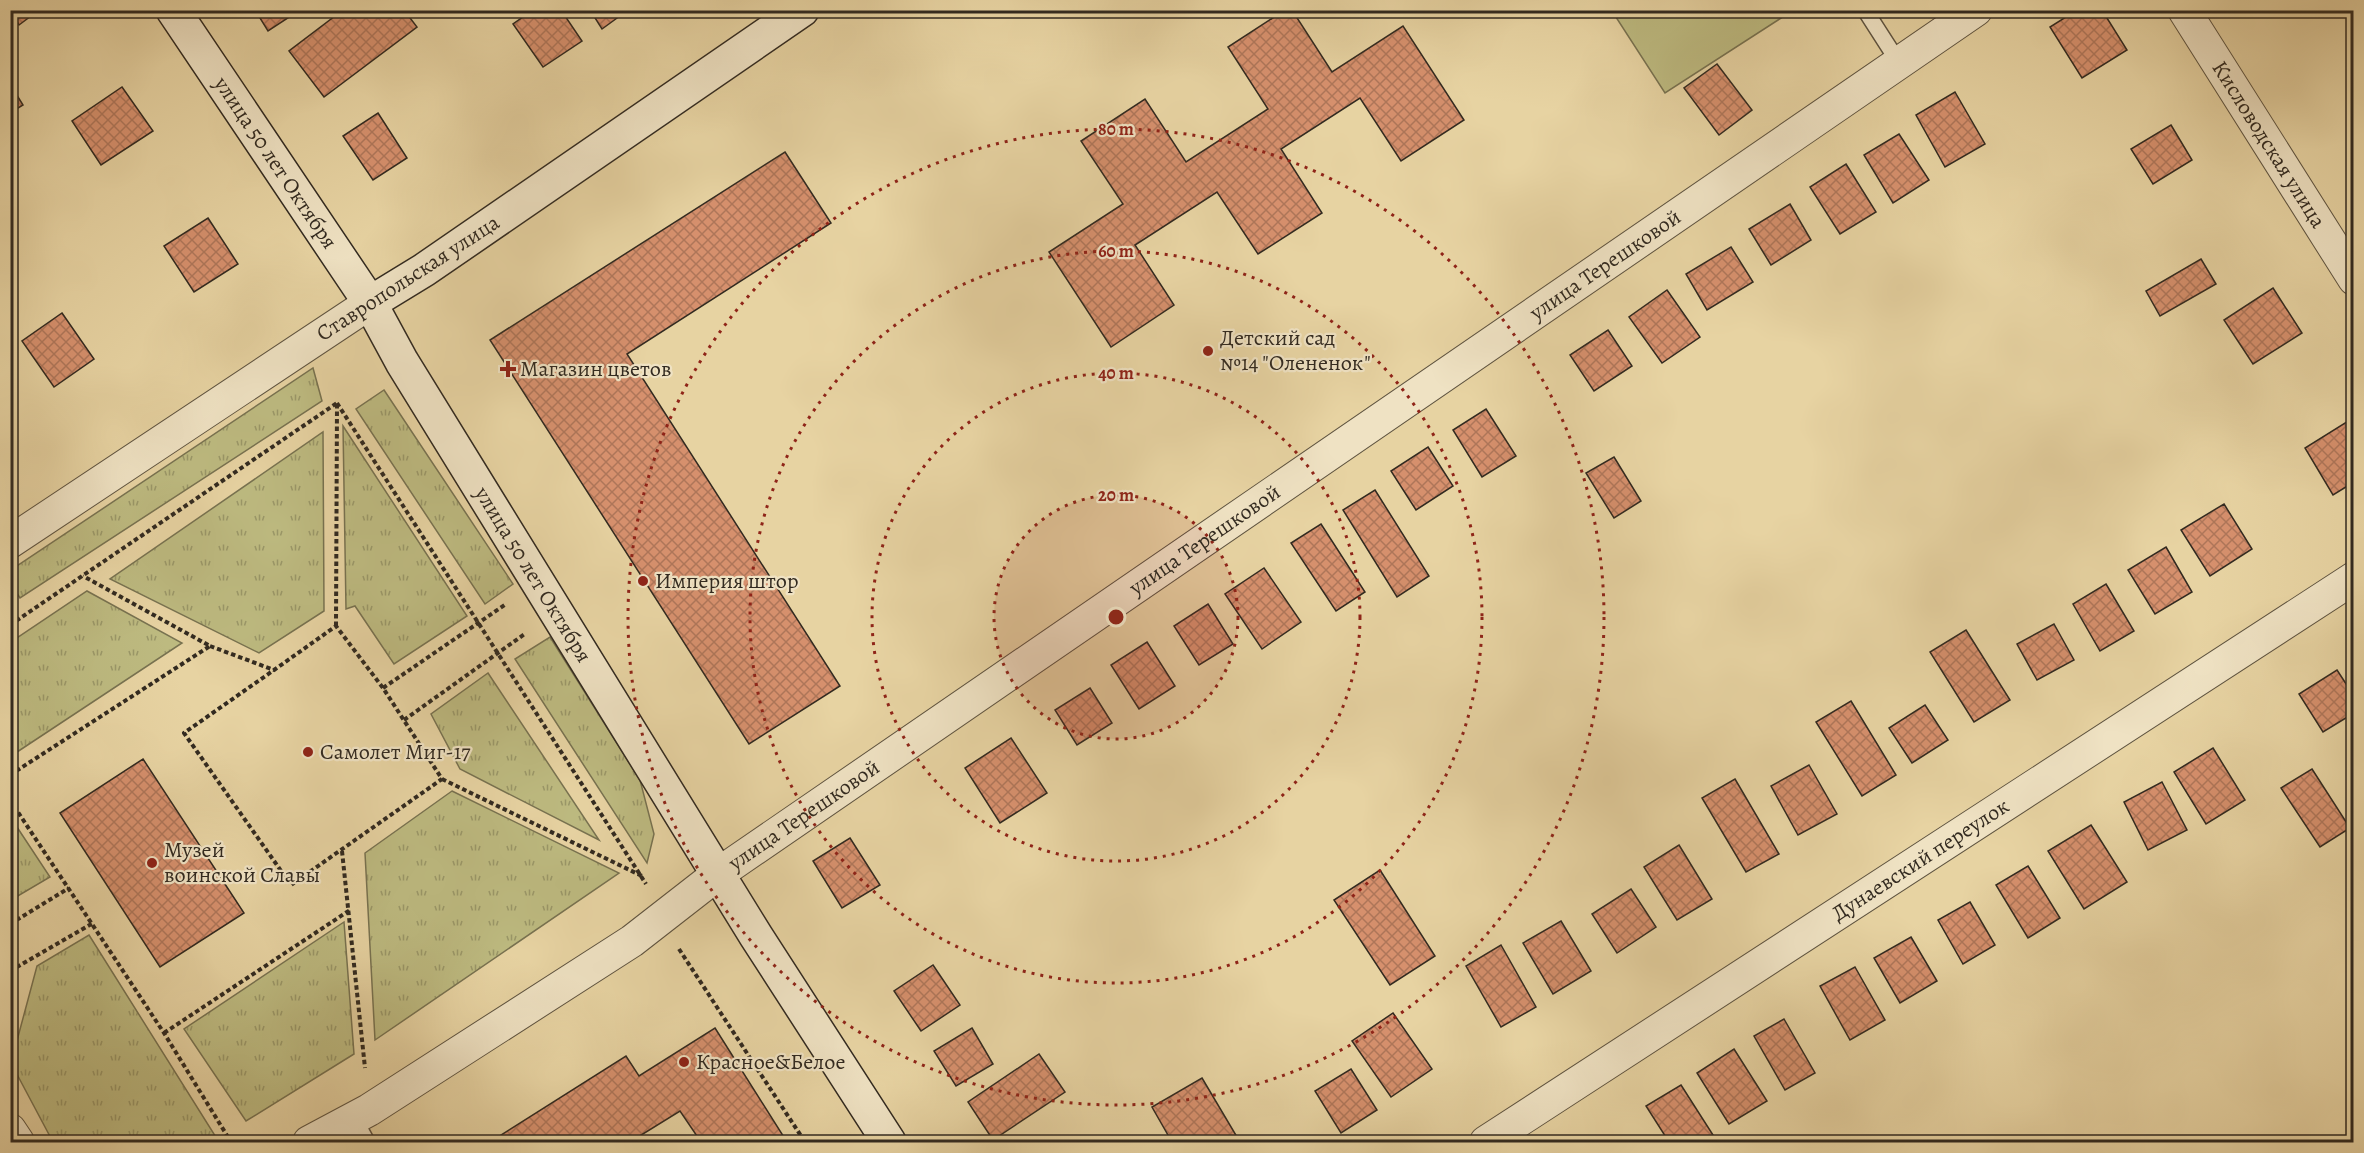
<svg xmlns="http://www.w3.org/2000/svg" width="2364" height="1153" viewBox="0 0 2364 1153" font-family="Alegreya,serif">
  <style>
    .grass { fill: url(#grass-tufts); stroke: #787250; stroke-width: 1.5 }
    .green { fill: #bdba80; stroke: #787250; stroke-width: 1.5 }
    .building { fill: url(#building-cross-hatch); stroke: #322a20; stroke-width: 1.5 }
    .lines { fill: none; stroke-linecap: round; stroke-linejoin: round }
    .lane-casing { stroke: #5f5440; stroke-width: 18 }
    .street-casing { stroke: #5f5440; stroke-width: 34 }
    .secondary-casing { stroke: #322a20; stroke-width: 36 }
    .path { stroke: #322a20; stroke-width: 4; stroke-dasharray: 4.5 3; stroke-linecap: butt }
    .lane { stroke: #efe2c3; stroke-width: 15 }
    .street { stroke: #efe2c3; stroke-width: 32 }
    .secondary { stroke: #efe2c3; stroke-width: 33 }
    .ring { fill: none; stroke: #8f2418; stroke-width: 3; stroke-dasharray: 3 6 }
    .poi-dot { fill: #8f2418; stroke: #efe2c3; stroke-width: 2 }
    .labels { text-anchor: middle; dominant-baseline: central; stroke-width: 4.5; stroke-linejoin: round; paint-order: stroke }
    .street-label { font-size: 22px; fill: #322a20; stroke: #efe2c3 }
    .poi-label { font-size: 22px; fill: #322a20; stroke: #efe2c3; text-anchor: start }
    .centre { fill: #8f2418; stroke: #efe2c3; stroke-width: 3 }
    .ring-label { font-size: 18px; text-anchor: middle; font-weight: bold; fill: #8f2418; stroke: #efe2c3; stroke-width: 4.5; stroke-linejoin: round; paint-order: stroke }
  </style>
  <defs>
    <pattern id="grass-tufts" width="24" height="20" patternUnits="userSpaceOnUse" patternTransform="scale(1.5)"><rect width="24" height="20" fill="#bdba80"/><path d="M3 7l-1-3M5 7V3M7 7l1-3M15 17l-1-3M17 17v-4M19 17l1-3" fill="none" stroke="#9a9768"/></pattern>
    <pattern id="building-cross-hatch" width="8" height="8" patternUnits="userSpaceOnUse" patternTransform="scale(1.5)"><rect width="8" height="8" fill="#d6906d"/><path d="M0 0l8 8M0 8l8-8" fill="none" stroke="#ae7659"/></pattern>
  </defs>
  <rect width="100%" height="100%" fill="#e7d3a2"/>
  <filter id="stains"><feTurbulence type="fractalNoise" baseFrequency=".00333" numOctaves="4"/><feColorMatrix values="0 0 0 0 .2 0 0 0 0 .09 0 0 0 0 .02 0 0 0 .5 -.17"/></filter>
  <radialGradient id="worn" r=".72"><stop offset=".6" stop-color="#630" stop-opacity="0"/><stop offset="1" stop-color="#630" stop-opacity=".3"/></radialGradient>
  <!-- grass -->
  <g class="grass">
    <polygon points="313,368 322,401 20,598 11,584 11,570"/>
    <polygon points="384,390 513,584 485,604 356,409"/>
    <polygon points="343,426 467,616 394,664 355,606 346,609"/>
    <polygon points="323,432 324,611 259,653 110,579"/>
    <polygon points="87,591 182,643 11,756 11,642"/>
    <polygon points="550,637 640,780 654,834 647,863 515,659"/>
    <polygon points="488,673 599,840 460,769 431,714"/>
    <polygon points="452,791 619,873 375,1040 365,853"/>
    <polygon points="11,818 50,877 11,900 10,900"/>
    <polygon points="344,922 354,1054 246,1121 184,1029"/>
    <polygon points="89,935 219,1142 53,1142 11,1063 37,966"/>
  </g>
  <!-- green -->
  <polygon class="green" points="1612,11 1792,11 1665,93"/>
  <!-- building -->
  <g class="building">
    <polygon points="10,10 39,10 19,25"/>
    <polygon points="255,10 300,10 268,31"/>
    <polygon points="343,10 404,10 417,27 324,97 289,51"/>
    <polygon points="533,10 561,10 582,41 543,67 513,24"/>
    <polygon points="590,10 628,10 602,29"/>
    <polygon points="1285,10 1292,10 1332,72 1403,26 1464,120 1401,161 1360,98 1281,149 1322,213 1258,254 1217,192 1135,245 1174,305 1111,347 1049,252 1123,204 1081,141 1145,99 1186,162 1268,109 1228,47"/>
    <polygon points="2077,10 2102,10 2127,50 2082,78 2050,27"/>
    <polygon points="1717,64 1752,110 1719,135 1684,88"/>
    <polygon points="10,84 23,105 10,113"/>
    <polygon points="122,87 153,131 101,165 72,121"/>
    <polygon points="1955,92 1985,144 1945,167 1916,115"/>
    <polygon points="378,113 407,158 373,180 343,136"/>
    <polygon points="2171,125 2192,160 2153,184 2131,149"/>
    <polygon points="1899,134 1929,180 1893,203 1864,155"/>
    <polygon points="785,152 831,223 627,354 840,686 749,744 490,340"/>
    <polygon points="1846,164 1876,212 1840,234 1810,187"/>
    <polygon points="1790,204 1811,240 1771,265 1749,229"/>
    <polygon points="208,218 238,264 194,292 164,246"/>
    <polygon points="1731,247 1753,282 1707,310 1686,274"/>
    <polygon points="2201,259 2216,284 2160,316 2146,291"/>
    <polygon points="2273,288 2302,333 2253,364 2224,320"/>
    <polygon points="1667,290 1700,337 1662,363 1629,317"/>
    <polygon points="62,313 94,359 54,387 22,341"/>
    <polygon points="1608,330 1632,366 1594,391 1570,355"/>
    <polygon points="1486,409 1516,456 1482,477 1453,430"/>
    <polygon points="2353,418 2354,482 2333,495 2305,448"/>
    <polygon points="1428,447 1453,486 1416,510 1391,471"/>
    <polygon points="1614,457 1641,501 1614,518 1586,473"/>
    <polygon points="1375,490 1429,576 1397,597 1343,510"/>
    <polygon points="2224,504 2252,549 2210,576 2181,530"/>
    <polygon points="1321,524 1365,592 1336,611 1291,543"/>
    <polygon points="2166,547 2192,592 2155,614 2128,570"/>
    <polygon points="1264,568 1301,622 1262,649 1225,594"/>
    <polygon points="2106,584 2134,631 2100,651 2073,604"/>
    <polygon points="1208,604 1233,644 1199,665 1174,626"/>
    <polygon points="2054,624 2074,660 2037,680 2017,644"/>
    <polygon points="1966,630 2010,700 1974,722 1930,652"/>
    <polygon points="1147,642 1175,686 1139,709 1111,665"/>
    <polygon points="2337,670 2354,696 2354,713 2323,732 2299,694"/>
    <polygon points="1090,688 1112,723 1077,745 1055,710"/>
    <polygon points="1851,701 1896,775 1862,796 1816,722"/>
    <polygon points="1925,705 1948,740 1912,763 1889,728"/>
    <polygon points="1011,738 1047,793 1000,823 965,768"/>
    <polygon points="2213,748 2245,800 2206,824 2174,772"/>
    <polygon points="143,759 244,913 160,967 60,813"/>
    <polygon points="1809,765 1837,814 1798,835 1771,786"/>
    <polygon points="2312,769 2350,828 2320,847 2281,788"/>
    <polygon points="1735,779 1779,854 1746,872 1702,798"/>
    <polygon points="2162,782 2187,830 2148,850 2124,802"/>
    <polygon points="2091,825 2127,882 2084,909 2048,851"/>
    <polygon points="850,838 880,885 842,908 813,861"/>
    <polygon points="1679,845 1712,899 1677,920 1644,867"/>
    <polygon points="2028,866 2060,918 2028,938 1996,885"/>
    <polygon points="1380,870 1435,956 1390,985 1334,900"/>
    <polygon points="1631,889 1656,927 1617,953 1592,914"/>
    <polygon points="1970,902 1995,945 1963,964 1938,920"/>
    <polygon points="1561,921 1591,971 1553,994 1523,943"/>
    <polygon points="1911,937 1937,981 1900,1003 1874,958"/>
    <polygon points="1501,945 1536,1007 1501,1027 1466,966"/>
    <polygon points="933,965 960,1005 921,1031 894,991"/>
    <polygon points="1855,967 1885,1020 1850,1040 1820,986"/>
    <polygon points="1393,1013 1432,1069 1391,1097 1352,1041"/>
    <polygon points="1784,1019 1815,1073 1785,1090 1754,1036"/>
    <polygon points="715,1028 787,1142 701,1142 680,1111 630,1142 490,1142 626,1056 639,1076"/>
    <polygon points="972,1028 993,1064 956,1086 934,1051"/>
    <polygon points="1734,1049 1767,1101 1729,1124 1697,1073"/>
    <polygon points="1039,1054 1065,1092 993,1140 968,1102"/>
    <polygon points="1351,1069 1377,1110 1341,1133 1315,1091"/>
    <polygon points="1202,1078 1240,1142 1172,1142 1152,1107"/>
    <polygon points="1681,1085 1713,1135 1700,1142 1669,1142 1646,1106"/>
  </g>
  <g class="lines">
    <!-- lane casing -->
    <g class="lane-casing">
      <g id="lane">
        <polyline points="1865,10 1899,63"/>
        <polyline points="354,1118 367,1142"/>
      </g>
    </g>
    <!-- street casing -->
    <g class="street-casing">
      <g id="street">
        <path id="s1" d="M2184 10 2354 279"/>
        <polyline points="10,542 370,303"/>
        <polyline points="10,1130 18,1142"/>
        <path id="s2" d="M309 1142 369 1110 632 941 718 874 1976 10"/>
        <path id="s3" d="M1486 1142 2354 578"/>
      </g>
    </g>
    <!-- secondary casing -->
    <g class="secondary-casing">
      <g id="secondary">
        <path id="s4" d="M173 10 370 303 402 362 756 936 889 1142"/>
        <polyline points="370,303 424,270 802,10"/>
      </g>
    </g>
    <!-- path -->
    <g class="path">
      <polyline points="337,403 646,884"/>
      <polyline points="10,625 337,403"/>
      <polyline points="336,626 337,404"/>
      <polyline points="210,646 274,670 336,626 383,688 442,779 291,885 184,733 274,670"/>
      <polyline points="383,688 506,604"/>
      <polyline points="404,720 526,633"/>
      <polyline points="10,775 210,646 83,576"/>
      <polyline points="442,779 642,876"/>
      <polyline points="10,800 164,1033 231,1142"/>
      <polyline points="342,851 365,1068"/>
      <polyline points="10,924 69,888"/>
      <polyline points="679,949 805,1142"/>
      <polyline points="10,971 93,923"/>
      <polyline points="164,1033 350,910"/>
    </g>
    <!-- lane -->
    <use href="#lane" class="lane"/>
    <!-- street -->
    <use href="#street" class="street"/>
    <!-- secondary -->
    <use href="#secondary" class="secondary"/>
  </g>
  <!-- distance rings -->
  <circle cx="1116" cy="617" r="122" fill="#8f2418" fill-opacity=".12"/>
  <g class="ring">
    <circle cx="1116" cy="617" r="122"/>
    <circle cx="1116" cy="617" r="244"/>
    <circle cx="1116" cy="617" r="366"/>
    <circle cx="1116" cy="617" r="488"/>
  </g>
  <!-- markers -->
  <g class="poi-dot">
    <circle cx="1208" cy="351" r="6"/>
    <path d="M505 360h6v6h6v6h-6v6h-6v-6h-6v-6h6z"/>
    <circle cx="643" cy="581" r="6"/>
    <circle cx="308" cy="752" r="6"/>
    <circle cx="152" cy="863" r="6"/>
    <circle cx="684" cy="1062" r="6"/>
  </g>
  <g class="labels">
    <!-- street labels -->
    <g class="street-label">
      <text stroke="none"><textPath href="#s1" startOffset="159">Кисловодская улица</textPath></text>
      <text stroke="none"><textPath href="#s4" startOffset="184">улица 50 лет Октября</textPath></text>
      <text stroke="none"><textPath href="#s2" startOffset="1566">улица Терешковой</textPath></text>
      <text transform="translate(408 278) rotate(-33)">Ставропольская улица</text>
      <text stroke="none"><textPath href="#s2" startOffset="1080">улица Терешковой</textPath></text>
      <text stroke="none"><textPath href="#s4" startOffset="670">улица 50 лет Октября</textPath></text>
      <text stroke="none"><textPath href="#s2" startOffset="594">улица Терешковой</textPath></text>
      <text stroke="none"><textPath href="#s3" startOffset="518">Дунаевский переулок</textPath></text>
    </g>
    <!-- poi labels -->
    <g class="poi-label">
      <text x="1220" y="338">Детский сад<tspan x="1220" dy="25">№14 "Олененок"</tspan></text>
      <text x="520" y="369">Магазин цветов</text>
      <text x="655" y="581">Империя штор</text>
      <text x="320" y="752">Самолет Миг-17</text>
      <text x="164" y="850">Музей<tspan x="164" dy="25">воинской Славы</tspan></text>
      <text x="696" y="1062">Красное&amp;Белое</text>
    </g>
  </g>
  <circle cx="1116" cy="617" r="9" class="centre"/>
  <g class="ring-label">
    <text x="1116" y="135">80 m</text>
    <text x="1116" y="257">60 m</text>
    <text x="1116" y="379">40 m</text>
    <text x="1116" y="501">20 m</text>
  </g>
  <!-- margin -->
  <rect width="2364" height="1153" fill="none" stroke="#e7d3a2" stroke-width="36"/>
  <rect x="12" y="12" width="2340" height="1129" fill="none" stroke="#322a20" stroke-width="3"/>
  <rect x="18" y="18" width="2328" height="1117" fill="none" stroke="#322a20" stroke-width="1.5"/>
  <rect width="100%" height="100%" filter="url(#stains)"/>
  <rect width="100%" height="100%" fill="url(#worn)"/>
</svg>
